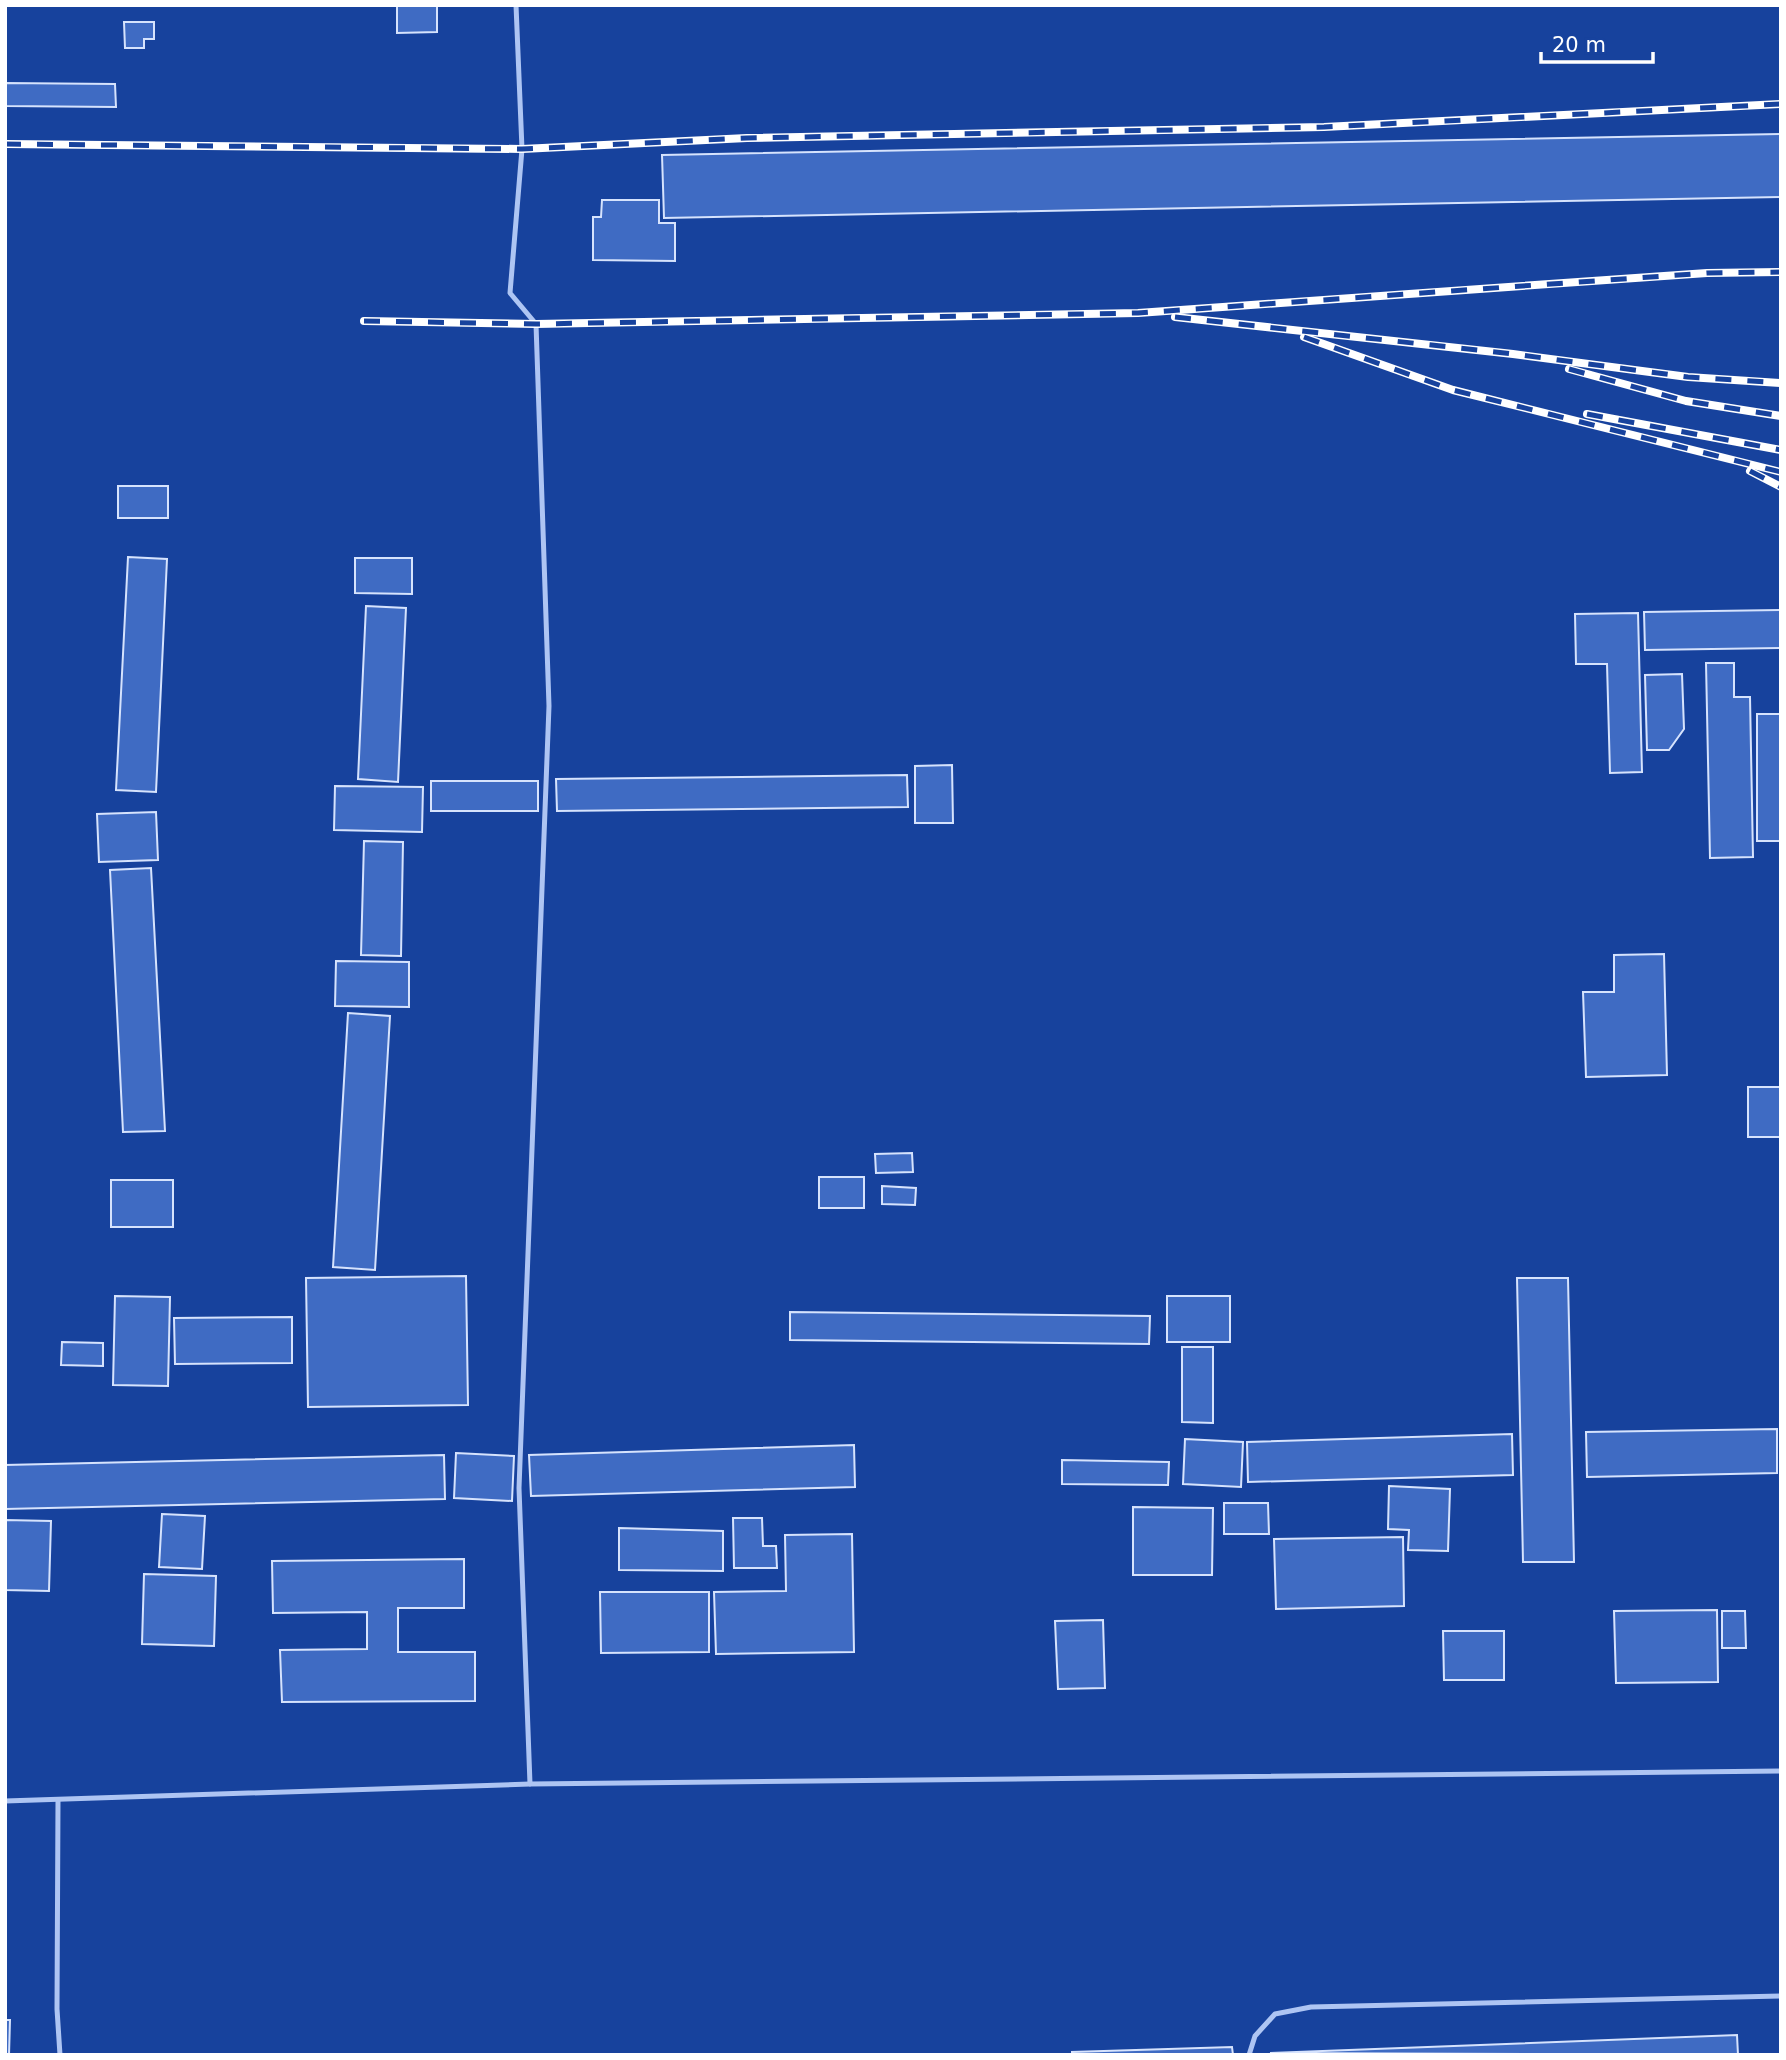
<svg xmlns="http://www.w3.org/2000/svg" width="1786" height="2060" viewBox="0 0 1786 2060" font-family="'DejaVu Sans',sans-serif">
  <style>
    .building { fill: #3f6bc3; stroke: #d6e3fd; stroke-width: 2 }
    .lines { fill: none; stroke-linecap: round; stroke-linejoin: round }
    .service { stroke: #aec5f3; stroke-width: 5 }
    .rail-casing { stroke: #fff; stroke-width: 8 }
    .rail { stroke: #17429d; stroke-width: 5; stroke-dasharray: 16; stroke-linecap: butt }
  </style>
  <rect width="100%" height="100%" fill="#17429d"/>
  <!-- building -->
  <g class="building">
    <polygon points="397,5 437,5 437,32 397,33"/>
    <polygon points="124,22 154,22 154,39 144,39 144,48 125,48"/>
    <polygon points="5,83 115,84 116,107 5,106"/>
    <polygon points="1781,134 1781,197 664,218 662,155"/>
    <polygon points="602,200 659,200 659,223 675,223 675,261 593,260 593,217 601,217"/>
    <rect x="118" y="486" width="50" height="32"/>
    <polygon points="128,557 167,559 156,792 116,790"/>
    <polygon points="355,558 412,558 412,594 355,593"/>
    <polygon points="366,606 406,608 398,782 358,779"/>
    <polygon points="1781,610 1781,648 1645,650 1644,612"/>
    <polygon points="1638,613 1642,772 1610,773 1607,664 1576,664 1575,614"/>
    <polygon points="1706,663 1734,663 1734,697 1750,697 1753,857 1710,858"/>
    <polygon points="1682,674 1684,729 1669,750 1647,750 1645,675"/>
    <rect x="1757" y="714" width="24" height="127"/>
    <polygon points="952,765 953,823 915,823 915,766"/>
    <polygon points="907,775 908,807 557,811 556,779"/>
    <rect x="431" y="781" width="107" height="30"/>
    <polygon points="335,786 423,787 422,832 334,830"/>
    <polygon points="156,812 158,860 99,862 97,814"/>
    <polygon points="364,841 403,842 401,956 361,955"/>
    <polygon points="151,868 165,1131 123,1132 110,870"/>
    <polygon points="1664,954 1667,1075 1586,1077 1583,992 1614,992 1614,955"/>
    <polygon points="336,961 409,962 409,1007 335,1006"/>
    <polygon points="348,1013 390,1016 375,1270 333,1267"/>
    <rect x="1748" y="1087" width="33" height="50"/>
    <polygon points="912,1153 913,1172 876,1173 875,1154"/>
    <rect x="819" y="1177" width="45" height="31"/>
    <rect x="111" y="1180" width="62" height="47"/>
    <polygon points="882,1186 916,1188 915,1205 882,1204"/>
    <polygon points="466,1276 468,1405 308,1407 306,1278"/>
    <polygon points="1517,1278 1568,1278 1574,1562 1523,1562"/>
    <polygon points="115,1296 170,1297 168,1386 113,1385"/>
    <rect x="1167" y="1296" width="63" height="46"/>
    <polygon points="790,1312 1150,1316 1149,1344 790,1340"/>
    <polygon points="292,1317 292,1363 175,1364 174,1318"/>
    <polygon points="62,1342 103,1343 103,1366 61,1365"/>
    <polygon points="1182,1347 1213,1347 1213,1423 1182,1422"/>
    <polygon points="1777,1429 1777,1473 1587,1477 1586,1432"/>
    <polygon points="1512,1434 1513,1475 1248,1482 1247,1442"/>
    <polygon points="1185,1439 1243,1442 1241,1487 1183,1484"/>
    <polygon points="854,1445 855,1487 531,1496 529,1455"/>
    <polygon points="456,1453 514,1456 512,1501 454,1498"/>
    <polygon points="444,1455 445,1499 5,1509 5,1465"/>
    <polygon points="1062,1460 1169,1462 1168,1485 1062,1484"/>
    <polygon points="1389,1486 1450,1489 1448,1551 1408,1550 1409,1530 1388,1529"/>
    <polygon points="1224,1503 1268,1503 1269,1534 1224,1534"/>
    <polygon points="1133,1507 1213,1508 1212,1575 1133,1575"/>
    <polygon points="162,1514 205,1516 202,1569 159,1567"/>
    <polygon points="733,1518 762,1518 763,1546 776,1546 777,1568 734,1568"/>
    <polygon points="5,1520 51,1521 49,1591 5,1590"/>
    <polygon points="619,1528 723,1531 723,1571 619,1570"/>
    <polygon points="852,1534 854,1652 716,1654 714,1592 786,1591 785,1535"/>
    <polygon points="1403,1537 1404,1606 1276,1609 1274,1539"/>
    <polygon points="464,1559 464,1608 398,1608 398,1652 475,1652 475,1701 282,1702 280,1650 367,1649 367,1612 273,1613 272,1561"/>
    <polygon points="144,1574 216,1576 214,1646 142,1644"/>
    <polygon points="600,1592 709,1592 709,1652 601,1653"/>
    <polygon points="1717,1610 1718,1682 1616,1683 1614,1611"/>
    <polygon points="1722,1611 1745,1611 1746,1648 1722,1648"/>
    <polygon points="1103,1620 1105,1688 1058,1689 1055,1621"/>
    <polygon points="1443,1631 1504,1631 1504,1680 1444,1680"/>
    <polygon points="5,2020 10,2020 9,2055 5,2055"/>
    <polygon points="1737,2035 1738,2055 1270,2053"/>
    <polygon points="1232,2047 1233,2055 1072,2055 1072,2052"/>
  </g>
  <g class="lines">
    <!-- service -->
    <g class="service">
      <polyline points="516,5 522,149 510,293 536,324 549,706 519,1488 530,1784"/>
      <polyline points="5,1801 530,1784 1781,1771"/>
      <polyline points="58,1801 57,2009 60,2055"/>
      <polyline points="1249,2055 1255,2036 1275,2014 1311,2007 1781,1996"/>
    </g>
    <!-- rail casing -->
    <g class="rail-casing">
      <g id="rail">
        <polyline points="5,144 522,149 747,138 1324,127 1781,104"/>
        <polyline points="1175,317 1513,354 1688,377 1781,383"/>
        <polyline points="364,321 536,324 1138,313 1707,273 1781,272"/>
        <polyline points="1304,337 1453,390 1781,472"/>
        <polyline points="1569,369 1686,401 1781,416"/>
        <polyline points="1587,414 1781,450"/>
        <polyline points="1750,471 1781,487"/>
      </g>
    </g>
    <!-- rail -->
    <use href="#rail" class="rail"/>
  </g>
  <!-- border -->
  <rect width="1786" height="2060" fill="none" stroke="#ffffff" stroke-width="14"/>
  <!-- scale -->
  <path d="M1541 52v10h112v-10" fill="none" stroke="#ffffff" stroke-width="3.5"/>
  <text x="1552" y="52" font-size="21" fill="#ffffff" stroke="#17429d" stroke-width="5" paint-order="stroke">20 m</text>
</svg>
